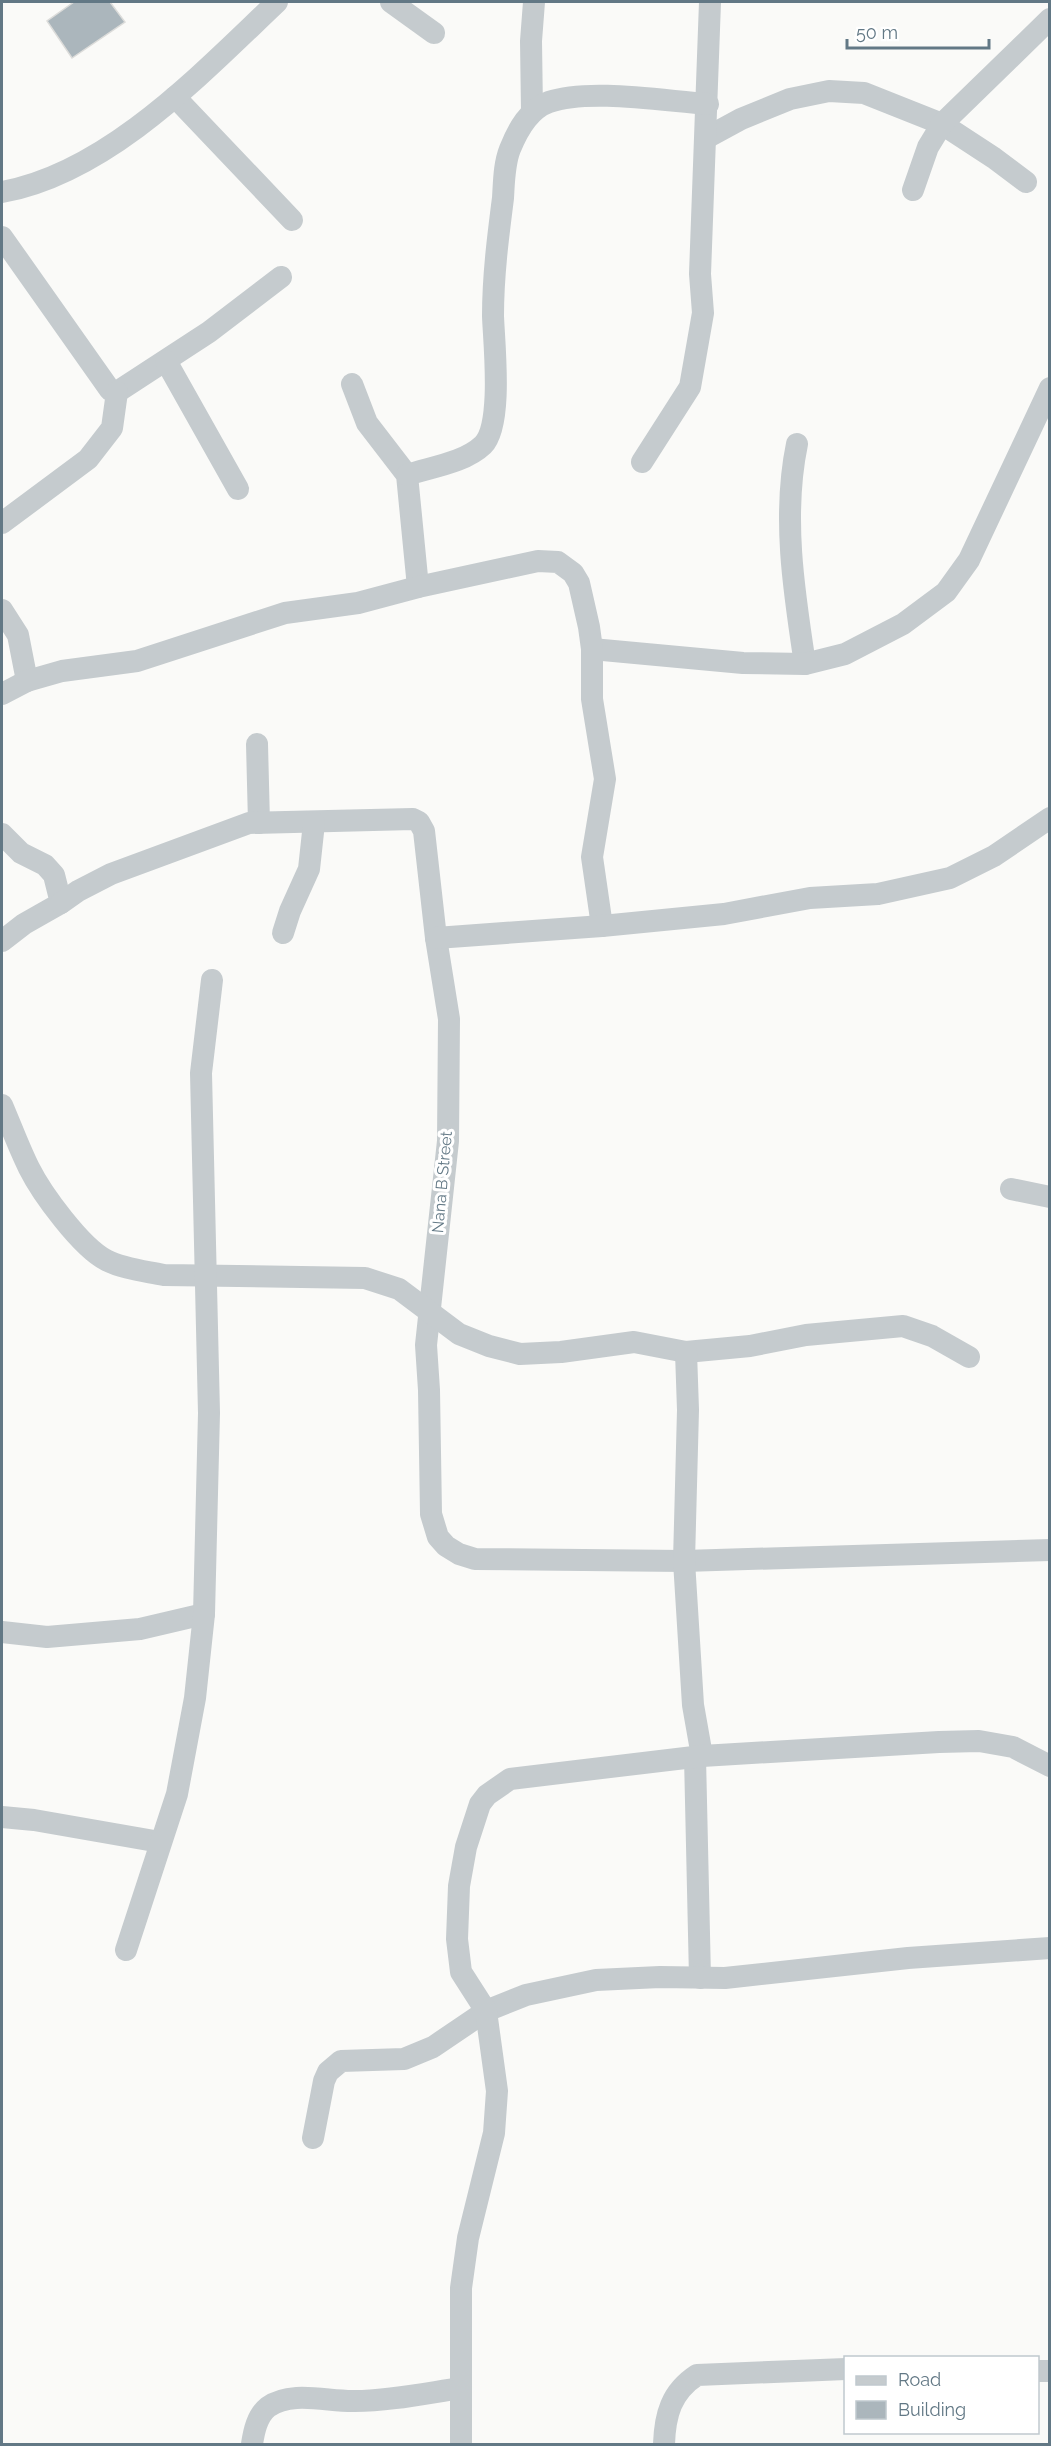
<svg xmlns="http://www.w3.org/2000/svg" width="1051" height="2446" viewBox="0 0 1051 2446" font-family="Raleway,sans-serif">
  <style>
    .building { fill: #abb6bc; stroke: #dcdcda; stroke-width: 1.5 }
    .lines { fill: none; stroke-linecap: round; stroke-linejoin: round }
    .minor { stroke: #c5cbce; stroke-width: 22 }
    .labels { text-anchor: middle; dominant-baseline: central; stroke-width: 6; stroke-linejoin: round; paint-order: stroke }
    .street-label { font-size: 16px; fill: #627885; stroke: #fff }
  </style>
  <rect width="100%" height="100%" fill="#fafaf8"/>
  <!-- building -->
  <polygon class="building" points="74,2 110,2 125,22 72,58 47,21"/>
  <g class="lines">
    <!-- minor -->
    <g class="minor">
      <polyline points="391,2 434,33"/>
      <polyline points="175,97 292,220"/>
      <polyline points="532,111 531,41 534,2"/>
      <polyline points="706,138 741,119 790,99 829,91 864,93 942,124 994,158 1026,182"/>
      <polyline points="913,190 928,147 942,124 1050,19"/>
      <path d="M2 192C108 173 202 73 277 2"/>
      <polyline points="2,237 110,390 117,392 209,332 281,277"/>
      <polyline points="166,361 238,489"/>
      <polyline points="352,384 367,423 407,475 418,587"/>
      <path d="M797 444C782 516 794 592 805 664"/>
      <polyline points="642,462 690,387 703,313 700,274 710,2"/>
      <path d="M407 475C431 467 464 463 483 445 503 425 494 344 493 316 493 276 498 237 503 198 504 182 504 164 510 149 518 129 529 109 549 102 589 88 664 101 708 104"/>
      <polyline points="2,523 88,459 112,428 117,392"/>
      <polyline points="2,610 18,635 27,681"/>
      <polyline points="592,649 743,663 805,664 845,654 903,624 946,592 969,560 1050,388"/>
      <polyline points="2,694 27,681 62,671 137,661 285,613 358,603 418,587 538,561 558,562 573,573 579,583 589,627 592,649 592,699 605,779 592,857 602,926"/>
      <polyline points="257,744 259,823"/>
      <polyline points="2,834 21,853 45,865 54,875 61,903 24,924 2,941"/>
      <polyline points="61,903 78,891 111,874 249,823 413,819 419,822 424,831 436,938 449,1019 448,1141 426,1345 429,1390 431,1514 438,1537 446,1546 459,1554 475,1559 684,1561 1050,1550"/>
      <polyline points="283,933 290,911 309,869 314,823"/>
      <polyline points="436,938 602,926 724,914 810,898 878,894 950,878 994,856 1050,818"/>
      <path d="M2 1105C11 1126 19 1148 29 1168 42 1194 81 1247 106 1260 123 1269 145 1271 164 1275L365 1278 399 1289 459 1334 489 1346 520 1354 561 1352 634 1342 686 1352 750 1346 806 1335 903 1326 932 1336 969 1357"/>
      <polyline points="1011,1189 1050,1197"/>
      <polyline points="686,1352 688,1410 684,1561 693,1705 702,1756"/>
      <polyline points="2,1632 47,1637 140,1629 204,1614"/>
      <polyline points="695,1757 700,1978"/>
      <polyline points="2,1817 34,1820 160,1842"/>
      <polyline points="126,1950 177,1794 195,1698 204,1614 209,1413 201,1073 212,980"/>
      <polyline points="313,2138 324,2081 328,2072 341,2061 404,2059 433,2047 486,2011 526,1995 596,1980 660,1977 725,1978 908,1958 1050,1948"/>
      <polyline points="1038,2371 1050,2371"/>
      <path d="M252 2444C254 2431 257 2416 268 2407 292 2390 328 2402 355 2401 390 2401 427 2393 461 2388"/>
      <polyline points="461,2444 461,2288 468,2238 494,2133 497,2091 486,2011 461,1972 457,1939 459,1886 466,1847 480,1804 487,1795 510,1779 702,1756 939,1742 979,1741 1013,1747 1050,1766"/>
      <path d="M664 2444C665 2415 671 2392 697 2375L846 2369"/>
    </g>
  </g>
  <g class="labels">
    <!-- street labels -->
    <g class="street-label">
      <text transform="translate(442 1182) rotate(-85)">Nana B Street</text>
    </g>
  </g>
  <!-- border -->
  <rect width="1051" height="2446" fill="none" stroke="#627885" stroke-width="6"/>
  <!-- legend -->
  <rect x="844" y="2356" width="195" height="78" fill="#ffffff" stroke="#c0c9ce" stroke-width="1.5"/>
  <rect x="856" y="2376" width="30" height="9" fill="#c5cbce" stroke="#c0c9ce" stroke-width="1.5"/>
  <text x="898" y="2386" font-size="18" fill="#627885">Road</text>
  <rect x="856" y="2401" width="30" height="18" fill="#abb6bc" stroke="#c0c9ce" stroke-width="1.5"/>
  <text x="898" y="2416" font-size="18" fill="#627885">Building</text>
  <!-- scale -->
  <path d="M847 39v9h142v-9" fill="none" stroke="#627885" stroke-width="3"/>
  <text x="856" y="39" font-size="18" fill="#627885" stroke="#ffffff" stroke-width="4.5" paint-order="stroke">50 m</text>
</svg>
